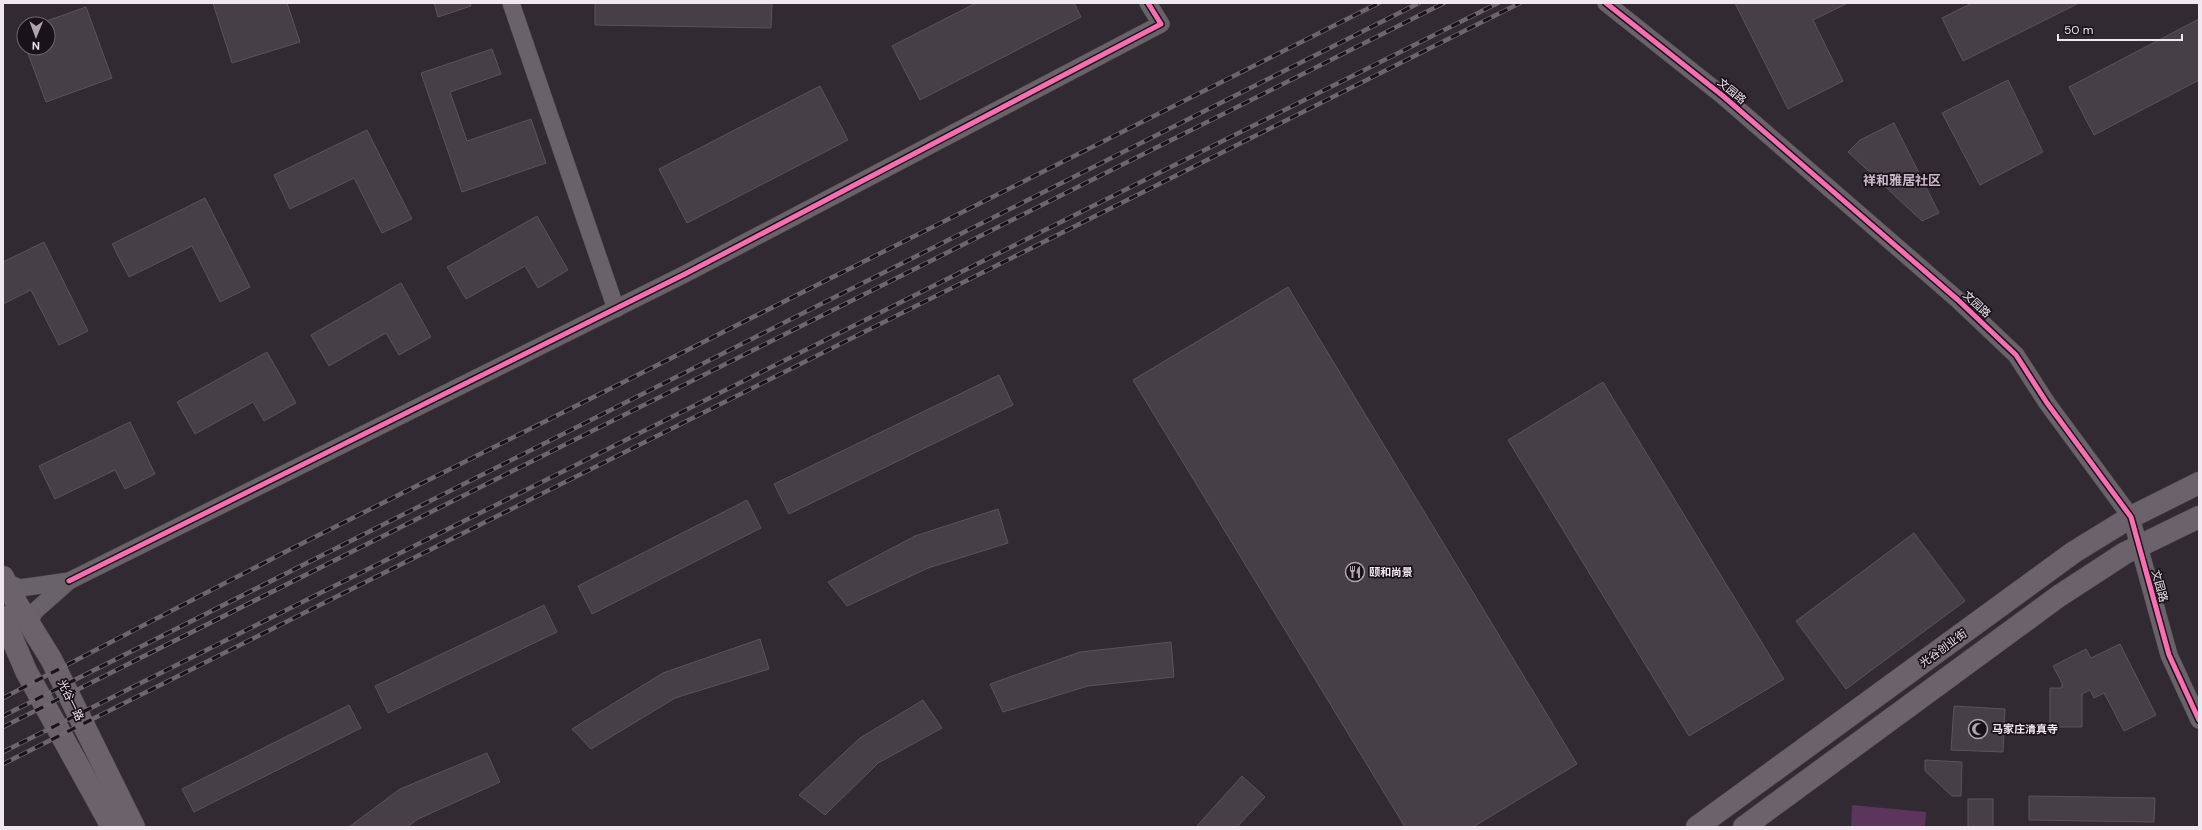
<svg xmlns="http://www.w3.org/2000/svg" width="2202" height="830" viewBox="0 0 2202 830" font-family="'DM Sans','Noto Sans SC',sans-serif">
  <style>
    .green { fill: #5b355b }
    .building { fill: #463f46; stroke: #5a545a }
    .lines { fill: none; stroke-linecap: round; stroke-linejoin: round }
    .street-casing { stroke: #4d464d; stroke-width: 18 }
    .secondary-casing { stroke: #4d464d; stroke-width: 23 }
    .street { stroke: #696269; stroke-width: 17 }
    .secondary { stroke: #6c626c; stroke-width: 22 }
    .rail-casing { stroke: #6d666c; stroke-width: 4.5 }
    .rail { stroke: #191219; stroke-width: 3; stroke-dasharray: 9; stroke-linecap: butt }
    .cycleway-casing { stroke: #191219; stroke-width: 8 }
    .cycleway { stroke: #f96db3; stroke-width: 5 }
    .labels { text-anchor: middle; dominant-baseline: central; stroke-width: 3.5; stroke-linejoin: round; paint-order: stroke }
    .street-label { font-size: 11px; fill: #f1e7f1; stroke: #191219 }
    .poi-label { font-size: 11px; font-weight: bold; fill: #f1e7f1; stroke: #191219; text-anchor: start }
    .quarter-label { font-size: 13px; font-weight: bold; fill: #ccb7cb; stroke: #191219 }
  </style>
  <rect width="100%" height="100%" fill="#322a32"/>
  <!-- green -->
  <polygon class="green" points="1852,805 1926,812 1925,827 1851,827"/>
  <!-- building -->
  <g class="building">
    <polygon points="213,3 287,3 300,42 232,63"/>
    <polygon points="434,3 470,3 471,6 438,17"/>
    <polygon points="595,3 772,3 771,28 595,25"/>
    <polygon points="976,3 1074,3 1081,17 920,100 892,46"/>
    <polygon points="1735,3 1848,3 1813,20 1843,81 1788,109"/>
    <polygon points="1972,3 2079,3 1963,61 1942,18"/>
    <polygon points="86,7 112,78 46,102 26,48 48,48 48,24 38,24"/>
    <polygon points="2199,19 2199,80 2094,135 2069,87"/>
    <polygon points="24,29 24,42 20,30"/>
    <polygon points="492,49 501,74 450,92 467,141 531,119 546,163 462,192 421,73"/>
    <polygon points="2008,80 2043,152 1980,185 1942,113"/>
    <polygon points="820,86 848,140 687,223 659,169"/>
    <polygon points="1894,123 1939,213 1922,221 1848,152 1860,140"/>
    <polygon points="367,130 412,219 382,233 354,178 290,209 274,175"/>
    <polygon points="205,198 250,287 220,302 192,246 129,277 112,244"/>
    <polygon points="537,216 568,270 538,288 525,266 466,299 447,267"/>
    <polygon points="44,242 88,331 59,345 31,290 3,304 3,262"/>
    <polygon points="401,283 431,337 399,355 386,333 329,366 311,335"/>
    <polygon points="1288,287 1577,764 1473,827 1405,827 1133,380"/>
    <polygon points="267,352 296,403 264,421 253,402 195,434 177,402"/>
    <polygon points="999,375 1013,405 789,514 774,484"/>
    <polygon points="1603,382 1784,679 1689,736 1508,440"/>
    <polygon points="130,422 155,474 125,489 115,470 55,499 39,466"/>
    <polygon points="747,500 761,528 592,614 578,586"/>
    <polygon points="998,509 1008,543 928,568 847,606 828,582 915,536"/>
    <polygon points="1914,533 1965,601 1846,689 1796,621"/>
    <polygon points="544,605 557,632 388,713 375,686"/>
    <polygon points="760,639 769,669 675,698 591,749 572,729 663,673"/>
    <polygon points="1171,642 1174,677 1088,686 1003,712 990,684 1080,652"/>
    <polygon points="2120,644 2156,715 2124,731 2104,693 2094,698 2090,690 2082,694 2082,727 2050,727 2050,688 2062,688 2062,683 2053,666 2086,649 2091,658"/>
    <polygon points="923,700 942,728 878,763 825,815 799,795 860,738"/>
    <polygon points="349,705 361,728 194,812 182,789"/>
    <polygon points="1954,706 2005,709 2003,752 1951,750"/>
    <polygon points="487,753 500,782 418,819 407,827 349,827 400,789"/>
    <polygon points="1925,760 1962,762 1961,796 1952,796 1925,771"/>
    <polygon points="1242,776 1265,797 1237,827 1196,827"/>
    <polygon points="2029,796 2155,798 2154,822 2029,820"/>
    <rect x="1968" y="799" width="25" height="28"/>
  </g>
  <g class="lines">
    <!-- street casing -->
    <g class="street-casing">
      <g id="street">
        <polyline points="511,3 616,309"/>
        <polyline points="1606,3 1723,96 1958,300 2016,355 2047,403 2131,517 2169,655 2199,720"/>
        <polyline points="69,581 685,274 1161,24 1148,3"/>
        <polyline points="6,582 20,588 69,581 34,612 29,624"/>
      </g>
    </g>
    <!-- secondary casing -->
    <g class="secondary-casing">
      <g id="secondary">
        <polyline points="3,577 17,604 51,659 134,827"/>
        <polyline points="3,617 26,671 112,827"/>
        <polyline points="1697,827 2074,552 2131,517 2199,483"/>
        <polyline points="1744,827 2059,596 2125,553 2199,517"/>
      </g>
    </g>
    <!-- street -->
    <use href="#street" class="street"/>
    <!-- secondary -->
    <use href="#secondary" class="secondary"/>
    <!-- rail casing -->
    <g class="rail-casing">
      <g id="rail">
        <polyline points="3,698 289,550 1379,3"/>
        <polyline points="3,716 1419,3"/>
        <polyline points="3,727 1444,3"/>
        <polyline points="3,752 1498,3"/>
        <polyline points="3,764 1520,3"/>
      </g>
    </g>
    <!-- rail -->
    <use href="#rail" class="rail"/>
    <!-- cycleway casing -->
    <g class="cycleway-casing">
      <g id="cycleway">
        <polyline points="1606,3 1723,96 1958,300 2016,355 2047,403 2131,517 2169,655 2199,720"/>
        <polyline points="69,581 685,274 1161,24 1148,3"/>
      </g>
    </g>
    <!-- cycleway -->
    <use href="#cycleway" class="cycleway"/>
  </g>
  <!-- icons -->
  <defs>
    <g id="restaurant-ring" transform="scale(1)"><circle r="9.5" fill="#191219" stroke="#aea5ae" stroke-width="1.5"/><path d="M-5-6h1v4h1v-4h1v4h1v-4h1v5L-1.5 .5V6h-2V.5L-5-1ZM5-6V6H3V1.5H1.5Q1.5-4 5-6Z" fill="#aea5ae"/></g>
    <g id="mosque-ring" transform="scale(1)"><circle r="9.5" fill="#191219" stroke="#aea5ae" stroke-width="1.5"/><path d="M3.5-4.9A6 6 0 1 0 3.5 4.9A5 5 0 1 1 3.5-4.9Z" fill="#aea5ae"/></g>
  </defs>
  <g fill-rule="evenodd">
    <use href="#restaurant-ring" x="1355" y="572"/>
    <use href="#mosque-ring" x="1978" y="729"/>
  </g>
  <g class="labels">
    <!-- street labels -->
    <g class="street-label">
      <text transform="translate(1732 91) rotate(40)">文园路</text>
      <text transform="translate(1977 304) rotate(43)">文园路</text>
      <text transform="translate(2160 586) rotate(75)">文园路</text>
      <text transform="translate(1943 648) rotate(-36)">光谷创业街</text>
      <text transform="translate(71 700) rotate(64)">光谷一路</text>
    </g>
    <!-- poi labels -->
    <g class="poi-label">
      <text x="1369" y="572">颐和尚景</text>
      <text x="1992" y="729">马家庄清真寺</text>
    </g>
    <!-- quarter labels -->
    <g class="quarter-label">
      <text x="1902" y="180">祥和雅居社区</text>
    </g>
  </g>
  <!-- border -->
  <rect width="2202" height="830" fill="none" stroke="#f1e7f1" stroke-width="8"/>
  <!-- north arrow -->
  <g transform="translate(36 36) rotate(181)"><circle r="19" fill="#191219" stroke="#6f676f"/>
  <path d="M0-3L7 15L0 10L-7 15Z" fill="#aea5ae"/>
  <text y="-6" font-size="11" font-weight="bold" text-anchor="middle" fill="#f1e7f1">N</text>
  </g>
  <!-- scale -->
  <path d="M2058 34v6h124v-6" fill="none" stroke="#f1e7f1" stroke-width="2"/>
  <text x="2064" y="34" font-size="12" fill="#f1e7f1" stroke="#191219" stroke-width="3" paint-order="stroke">50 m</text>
</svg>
